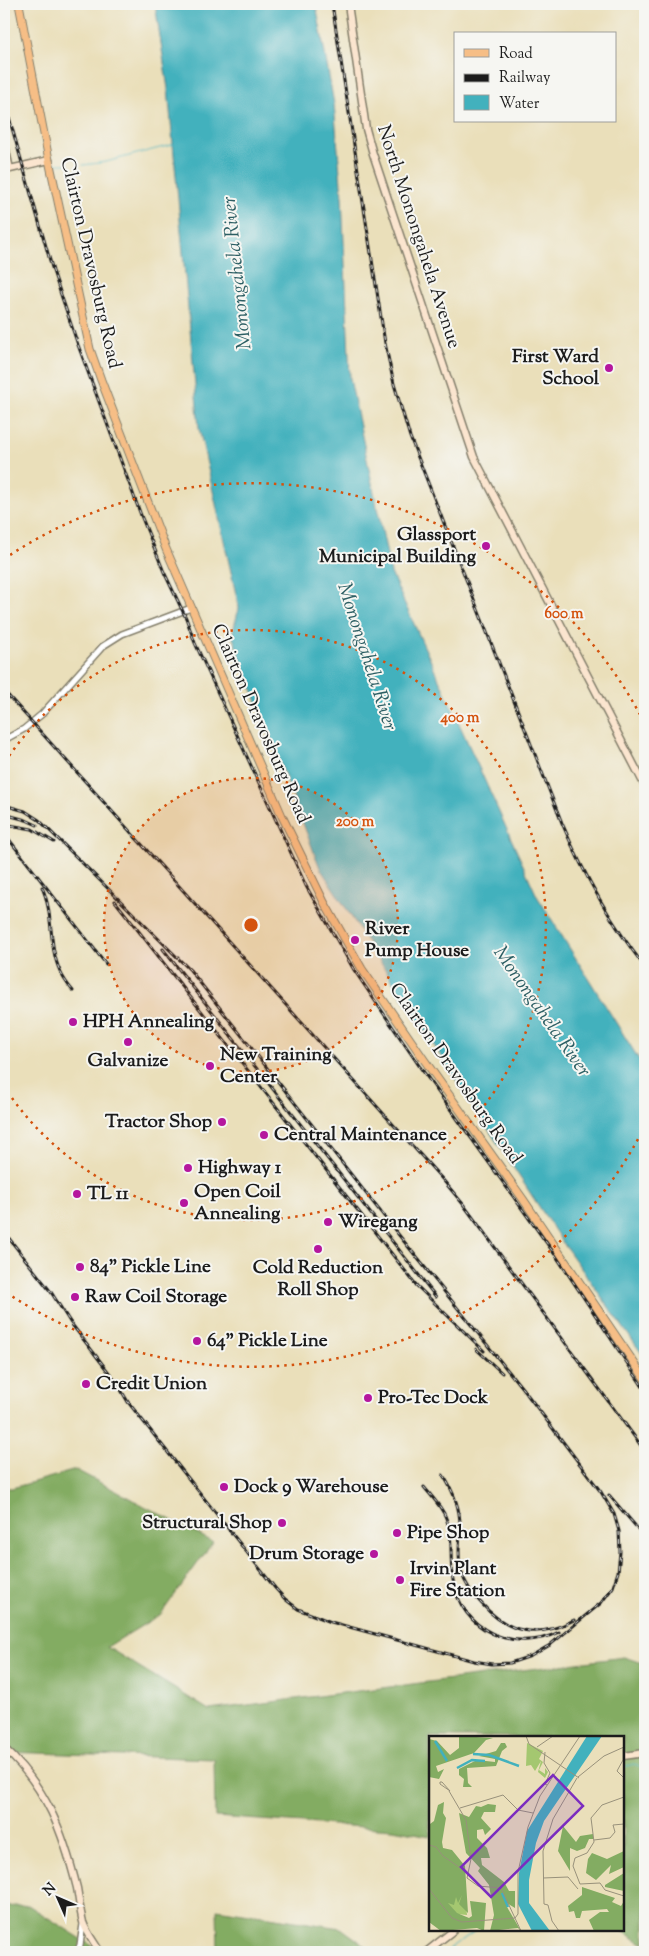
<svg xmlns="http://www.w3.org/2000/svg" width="649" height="1956" viewBox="0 0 649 1956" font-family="'Sorts Mill Goudy',serif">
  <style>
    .forest { fill: #83ac62; stroke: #50643f }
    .water { fill: #42b1bd; stroke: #2f666c }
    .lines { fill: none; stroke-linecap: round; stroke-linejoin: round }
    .stream { stroke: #42b1bd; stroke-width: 1 }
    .tertiary-casing { stroke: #837e6b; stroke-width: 8 }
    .secondary-casing { stroke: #837e6b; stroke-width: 9 }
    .primary-casing { stroke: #837e6b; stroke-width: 9 }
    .tertiary { stroke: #fff; stroke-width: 5 }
    .secondary { stroke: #fbe5cf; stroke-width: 6 }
    .primary { stroke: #f6be86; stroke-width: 7 }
    .rail-casing { stroke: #1c1c1c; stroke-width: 3 }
    .rail { stroke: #f6f6f2; stroke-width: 1; stroke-dasharray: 4; stroke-linecap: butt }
    .ring { fill: none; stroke: #d4530e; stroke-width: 2.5; stroke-dasharray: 2.5 5 }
    .poi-dot { fill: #b5179e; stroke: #f6f6f2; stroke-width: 2 }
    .labels { text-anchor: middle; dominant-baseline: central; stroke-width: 4; stroke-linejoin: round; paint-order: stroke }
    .street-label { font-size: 19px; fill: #1c1c1c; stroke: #f6f6f2 }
    .poi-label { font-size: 19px; font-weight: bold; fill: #1c1c1c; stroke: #f6f6f2; text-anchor: start }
    .water-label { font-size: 20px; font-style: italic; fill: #2d5f64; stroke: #f6f6f2 }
    .inset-river { fill: none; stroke: #42b1bd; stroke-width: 2.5 }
    .inset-road { fill: none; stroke: #98917b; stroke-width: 1 }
    .view { fill: #7b2cbf; fill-opacity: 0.15; stroke: #7b2cbf; stroke-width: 2.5 }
    .inset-edge { fill: none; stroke: #1c1c1c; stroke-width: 2.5 }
    .centre { fill: #d4530e; stroke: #f6f6f2; stroke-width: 2.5 }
    .ring-label { font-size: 15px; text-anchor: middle; font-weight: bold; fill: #d4530e; stroke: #f6f6f2; stroke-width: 4; stroke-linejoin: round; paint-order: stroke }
  </style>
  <rect width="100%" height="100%" fill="#f6f6f2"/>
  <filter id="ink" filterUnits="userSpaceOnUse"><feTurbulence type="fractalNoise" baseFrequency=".02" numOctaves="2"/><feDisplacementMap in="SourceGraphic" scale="10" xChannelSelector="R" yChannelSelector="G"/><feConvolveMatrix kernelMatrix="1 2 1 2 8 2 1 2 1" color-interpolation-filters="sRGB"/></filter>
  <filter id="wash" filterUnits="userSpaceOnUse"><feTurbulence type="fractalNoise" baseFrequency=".0096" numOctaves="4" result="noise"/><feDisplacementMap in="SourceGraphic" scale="20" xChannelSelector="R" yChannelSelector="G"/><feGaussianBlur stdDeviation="1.12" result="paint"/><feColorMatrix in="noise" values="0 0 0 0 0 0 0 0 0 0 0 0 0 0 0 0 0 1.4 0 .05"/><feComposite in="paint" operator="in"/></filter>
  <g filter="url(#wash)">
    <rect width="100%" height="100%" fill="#eadfba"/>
    <!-- forest -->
    <g class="forest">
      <polygon points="76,1470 213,1542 161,1614 107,1647 209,1710 624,1657 645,1664 645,1945 621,1930 623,1930 623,1737 430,1737 430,1836 393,1829 215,1817 214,1759 4,1752 4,1488 12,1488"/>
      <polygon points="28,1905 102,1952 4,1952 4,1907"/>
      <polygon points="217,1909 341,1928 374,1952 218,1952"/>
    </g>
    <!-- water -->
    <polygon class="water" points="155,4 316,4 334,104 342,196 350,379 391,573 537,896 645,1069 645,1358 563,1243 471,1103 320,868 244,668 232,635 239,608 199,428 168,89"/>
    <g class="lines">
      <!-- stream -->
      <g class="stream">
        <polyline points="56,164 68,164"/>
        <polyline points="83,165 106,162 175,144"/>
        <polyline points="623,1767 634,1764 645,1768"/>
        <polyline points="446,1952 476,1930"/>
      </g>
    </g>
  </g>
  <g filter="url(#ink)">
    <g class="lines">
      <!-- tertiary casing -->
      <g class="tertiary-casing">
        <g id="tertiary">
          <polyline points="4,740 24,729 42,714 103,646 122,634 191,608"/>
          <polyline points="77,1952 80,1945 83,1924"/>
        </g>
      </g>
      <!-- secondary casing -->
      <g class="secondary-casing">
        <g id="secondary">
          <polyline points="348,4 366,129 373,154 474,457 645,786"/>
          <polyline points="4,142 10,169 49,160"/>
          <path d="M4 1748C47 1788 63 1832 77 1888 79 1899 80 1911 83 1922 86 1932 95 1943 100 1952"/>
          <polyline points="623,1756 645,1753"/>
          <polyline points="426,1952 454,1930"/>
        </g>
      </g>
      <!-- primary casing -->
      <g class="primary-casing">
        <polyline id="primary" points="19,4 49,160 90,349 101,380 166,549 282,816 324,902 362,969 425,1061 523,1199 645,1379"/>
      </g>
      <!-- tertiary -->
      <use href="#tertiary" class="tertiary"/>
      <!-- secondary -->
      <use href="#secondary" class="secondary"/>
      <!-- primary -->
      <use href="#primary" class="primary"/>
      <!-- rail casing -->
      <g class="rail-casing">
        <g id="rail">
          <path d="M332 4 385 343 394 384 410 437 562 823C584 875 610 922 645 967"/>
          <polyline points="4,100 53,271 78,345 142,518 164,572 186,618 195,643 306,886 354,970 420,1067 556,1256 645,1390"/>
          <polyline points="4,691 443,1180 463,1204 645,1451"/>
          <polyline points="4,805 25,811 39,820 190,970 398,1234 526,1393 601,1492 614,1514 619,1531 620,1552 618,1572 613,1587 601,1603 550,1645 531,1656 510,1663 492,1664 474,1661 331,1622 298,1609 285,1599 275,1588 128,1402 117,1383 70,1322 51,1292 4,1232"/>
          <polyline points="4,814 26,820 37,825"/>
          <polyline points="4,824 32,829 54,842"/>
          <polyline points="4,833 106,964"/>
          <path d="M42 887C54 914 48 945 60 971 63 978 68 985 73 991"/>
          <polyline points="115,901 417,1286 484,1351"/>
          <polyline points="163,949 436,1297"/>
          <polyline points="476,1349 502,1373"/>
          <path d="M443 1475C452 1489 460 1507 460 1525 460 1540 457 1556 461 1571 465 1584 472 1594 481 1603 508 1634 538 1639 574 1620"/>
          <path d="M424 1487C432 1497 442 1507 446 1518 454 1538 449 1559 453 1580 461 1631 514 1654 559 1632"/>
          <polyline points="609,1495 645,1537"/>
        </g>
      </g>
      <!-- rail -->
      <use href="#rail" class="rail"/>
    </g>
  </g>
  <!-- distance rings -->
  <circle cx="251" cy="925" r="147" fill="#d4530e" fill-opacity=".12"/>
  <g class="ring">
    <circle cx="251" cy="925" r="147"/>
    <path d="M5 762A295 295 0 1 1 5 1088"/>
    <path d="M645 1126A442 442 0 0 1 4 1291M4 559A442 442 0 0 1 645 724"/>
  </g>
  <!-- markers -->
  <g class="poi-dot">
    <circle cx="609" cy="368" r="5"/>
    <circle cx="486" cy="546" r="5"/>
    <circle cx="355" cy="940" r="5"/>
    <circle cx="73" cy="1022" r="5"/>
    <circle cx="128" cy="1042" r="5"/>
    <circle cx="210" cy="1066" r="5"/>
    <circle cx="222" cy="1122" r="5"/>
    <circle cx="264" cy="1135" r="5"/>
    <circle cx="188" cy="1168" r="5"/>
    <circle cx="77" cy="1194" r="5"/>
    <circle cx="184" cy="1203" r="5"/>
    <circle cx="328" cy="1222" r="5"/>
    <circle cx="318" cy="1249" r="5"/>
    <circle cx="80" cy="1267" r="5"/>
    <circle cx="75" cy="1297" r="5"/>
    <circle cx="197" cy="1341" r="5"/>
    <circle cx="86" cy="1384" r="5"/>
    <circle cx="368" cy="1398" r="5"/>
    <circle cx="224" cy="1487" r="5"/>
    <circle cx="282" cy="1523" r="5"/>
    <circle cx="397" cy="1533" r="5"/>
    <circle cx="374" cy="1554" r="5"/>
    <circle cx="400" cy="1580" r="5"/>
  </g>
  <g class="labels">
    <!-- street labels -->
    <g class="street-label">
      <text transform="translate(418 237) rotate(72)">North Monongahela Avenue</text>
      <text transform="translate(90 263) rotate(77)">Clairton Dravosburg Road</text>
      <text transform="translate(260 724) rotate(66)">Clairton Dravosburg Road</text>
      <text transform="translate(455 1074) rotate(55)">Clairton Dravosburg Road</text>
    </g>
    <!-- poi labels -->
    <g class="poi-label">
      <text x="599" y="357" text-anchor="end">First Ward<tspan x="599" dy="22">School</tspan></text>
      <text x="476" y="535" text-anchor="end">Glassport<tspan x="476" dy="22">Municipal Building</tspan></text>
      <text x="365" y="929">River<tspan x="365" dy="22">Pump House</tspan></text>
      <text x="83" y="1022">HPH Annealing</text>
      <text x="220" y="1055">New Training<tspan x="220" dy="22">Center</tspan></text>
      <text x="128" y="1061" text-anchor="middle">Galvanize</text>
      <text x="212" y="1122" text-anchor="end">Tractor Shop</text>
      <text x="274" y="1135">Central Maintenance</text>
      <text x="198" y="1168">Highway 1</text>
      <text x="194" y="1192">Open Coil<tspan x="194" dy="22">Annealing</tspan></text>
      <text x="87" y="1194">TL 11</text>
      <text x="338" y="1222">Wiregang</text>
      <text x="90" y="1267">84" Pickle Line</text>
      <text x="318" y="1268" text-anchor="middle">Cold Reduction<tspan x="318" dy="22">Roll Shop</tspan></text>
      <text x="85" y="1297">Raw Coil Storage</text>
      <text x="207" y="1341">64" Pickle Line</text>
      <text x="96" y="1384">Credit Union</text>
      <text x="378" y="1398">Pro-Tec Dock</text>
      <text x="234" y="1487">Dock 9 Warehouse</text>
      <text x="272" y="1523" text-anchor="end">Structural Shop</text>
      <text x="407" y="1533">Pipe Shop</text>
      <text x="364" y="1554" text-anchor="end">Drum Storage</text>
      <text x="410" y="1569">Irvin Plant<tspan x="410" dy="22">Fire Station</tspan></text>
    </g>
    <!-- water labels -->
    <g class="water-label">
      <text transform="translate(238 273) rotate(-96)">Monongahela River</text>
      <text transform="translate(366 657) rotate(72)">Monongahela River</text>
      <text transform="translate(541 1012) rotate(55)">Monongahela River</text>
    </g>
  </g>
  <!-- overview -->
  <g transform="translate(429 1736)">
    <rect width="195" height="195" fill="#eadfba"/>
    <path d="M98 7 114 15 110 23 114 26 110 34 116 38V32L119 36 116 42 109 36 112 25 106 35 102 29 97 30ZM8 143 36 160 38 179 28 178 7 154Z" fill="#a4c770"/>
    <path d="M30 0 64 2 57 4 45 17 7 30 9 36 15 33 10 43 0 41V3L8 5 21 19 30 12ZM72 7H76L78 11 73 15 67 30 38 32 39 47 43 51H34L35 43 30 39V33L48 24 66 26V23L50 20 67 15ZM15 66 14 77 17 82 13 106 14 112 23 114 36 130 39 177 30 168 33 159 29 167 27 161 25 169 19 167 28 177 40 182 43 180 41 165 57 167 55 195 48 192 12 195 0 186 1 88 5 85 9 69ZM59 68 67 69 66 76H55L52 82 62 93 56 99 54 93 48 94V102L58 112 61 122H52L53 129 75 146 80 155H86V172L78 167V171L92 195 89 192 61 195 65 179 60 149 49 135 51 132 37 117 30 77 40 81 47 70 52 71ZM134 90 147 106 151 100 164 98V103H160L156 112 148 115 141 112V135L129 115ZM195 115V131L180 138 182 129 167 144 157 137 159 123 163 117 178 123ZM195 137V155L176 151V149ZM153 151 186 162 183 166 192 170 195 165V195H165L160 184 171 176H180L178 173 153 175 151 182H147L145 175 140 176 139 170 153 159Z" fill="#83ac62"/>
    <path d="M158 0H173L115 85 107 107 100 144V167L121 195H103L89 168 90 137 98 95Z" fill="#42b1bd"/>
    <path class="inset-river" d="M6 5 18 25M44 18 60 19 90 30M28 32 43 24 56 25M73 157 79 171"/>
    <path class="inset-road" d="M97 0 100 8 150 42M108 11 124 0M194 11V24L188 35 195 42M116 16 115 27 121 37 116 48 118 49M149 41 175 20 195 11M11 46H13L21 55 11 48ZM20 55 37 84 42 123 38 142 49 150 72 152 92 195M31 72 74 59 89 74 104 77M165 104 181 102 186 96 184 89 195 88M0 109 7 111 14 120 37 136M114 142 139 141 149 153M151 148 144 130 146 122 158 117 165 106 162 82 173 69 195 61M151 148 171 147 176 154 195 160M0 153 23 182 33 186 86 182M86 182 89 178V136L99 91 111 60 151 0M130 195 123 185 119 169 115 168 114 115 124 83 148 42"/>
    <path class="view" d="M124 39 154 70 62 161 32 131Z"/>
    <rect width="195" height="195" class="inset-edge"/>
  </g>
  <circle cx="251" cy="925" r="8" class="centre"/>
  <g class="ring-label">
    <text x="564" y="618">600 m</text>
    <text x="460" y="722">400 m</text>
    <text x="355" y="826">200 m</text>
  </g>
  <!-- margin -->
  <rect width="649" height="1956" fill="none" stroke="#f6f6f2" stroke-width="20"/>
  <!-- legend -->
  <rect x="454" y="32" width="162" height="90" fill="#f6f6f2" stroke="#9f9f9c"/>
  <rect x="464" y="49" width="25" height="8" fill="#f6be86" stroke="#9f9f9c"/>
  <text x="499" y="58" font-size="15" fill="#1c1c1c">Road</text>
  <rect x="464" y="74" width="25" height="8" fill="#1c1c1c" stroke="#9f9f9c"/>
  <text x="499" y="82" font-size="15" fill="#1c1c1c">Railway</text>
  <rect x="464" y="95" width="25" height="15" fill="#42b1bd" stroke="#9f9f9c"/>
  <text x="499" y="108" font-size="15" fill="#1c1c1c">Water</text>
  <!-- north arrow -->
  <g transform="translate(58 1898) rotate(315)" stroke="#f6f6f2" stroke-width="4" paint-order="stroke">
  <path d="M0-4L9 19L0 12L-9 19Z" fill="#1c1c1c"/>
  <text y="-8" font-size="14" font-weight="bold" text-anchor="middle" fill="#1c1c1c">N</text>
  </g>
</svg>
